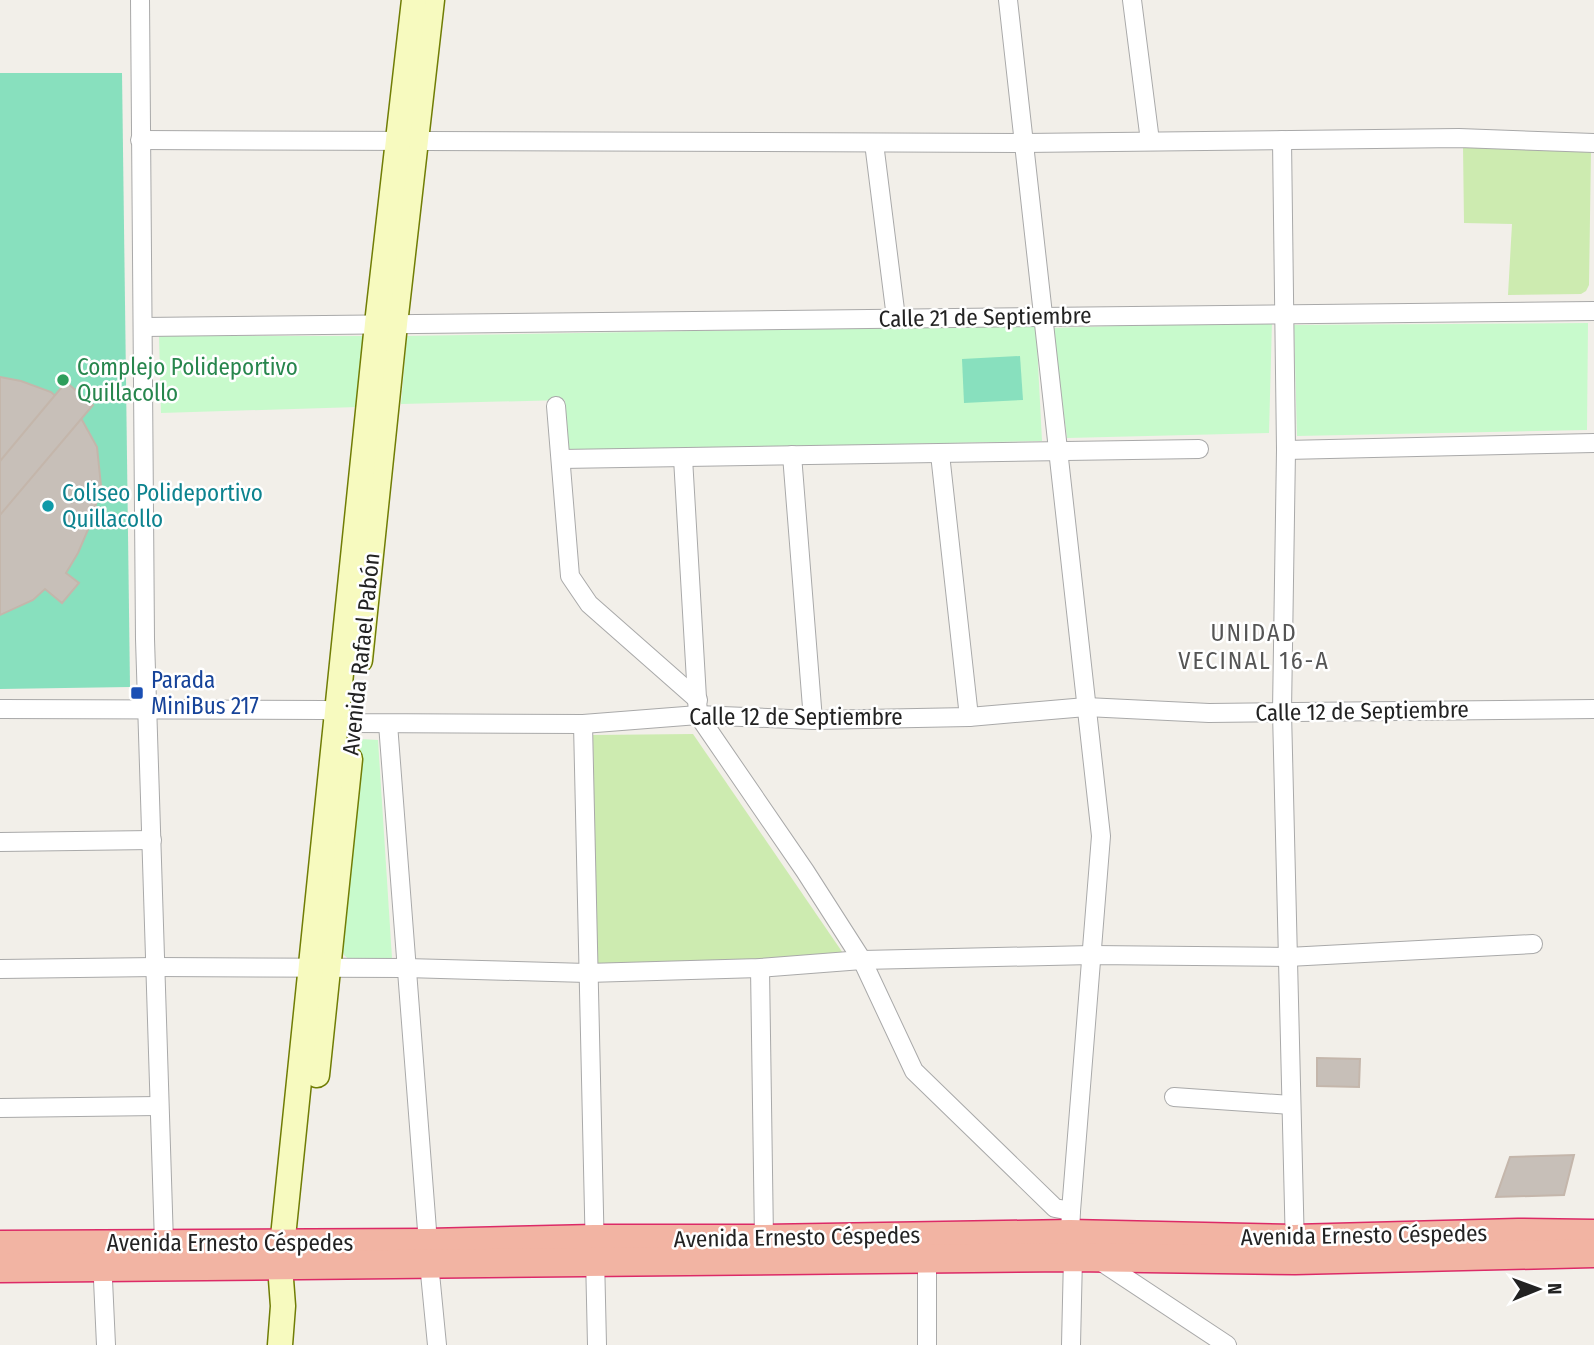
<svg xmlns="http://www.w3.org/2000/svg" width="1594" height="1345" viewBox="0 0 1594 1345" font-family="'Fira Sans Condensed',sans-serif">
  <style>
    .grass { fill: #cdebb0 }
    .park { fill: #c8facc }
    .pitch { fill: #88e0be }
    .building { fill: #c7bfb8; stroke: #c4b6ab; stroke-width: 2 }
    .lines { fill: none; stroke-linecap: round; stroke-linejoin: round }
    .minor-casing { stroke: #a9a9a9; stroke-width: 20 }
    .secondary-casing { stroke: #707d05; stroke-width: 27 }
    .trunk-casing { stroke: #dc2a67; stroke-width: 31 }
    .minor { stroke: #fff; stroke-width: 18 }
    .secondary { stroke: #f7fabf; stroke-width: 24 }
    .trunk { stroke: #f2b4a3; stroke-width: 28 }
    .leisure-dot { fill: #2e9e5b; stroke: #fff; stroke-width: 2.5 }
    .culture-dot { fill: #0f9aa8; stroke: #fff; stroke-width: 2.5 }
    .transit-dot { fill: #1a4fb4; stroke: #fff; stroke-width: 2.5 }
    .labels { text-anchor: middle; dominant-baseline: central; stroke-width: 5; stroke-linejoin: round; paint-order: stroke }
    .street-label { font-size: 23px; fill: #222; stroke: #fff }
    .leisure-label { font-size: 23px; fill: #27864d; stroke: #fff; text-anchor: start }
    .culture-label { font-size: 23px; fill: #0d838f; stroke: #fff; text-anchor: start }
    .transit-label { font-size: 23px; fill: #164399; stroke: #fff; text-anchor: start }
    .neighbourhood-label { font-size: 24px; letter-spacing: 2px; fill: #555; stroke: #fff }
  </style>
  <rect width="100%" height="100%" fill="#f2efe9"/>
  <!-- grass -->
  <g class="grass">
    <polygon points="1463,146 1591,150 1589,285 1586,291 1581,294 1508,295 1512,224 1464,223"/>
    <polygon points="693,734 847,959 597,964 593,735"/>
  </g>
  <!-- park -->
  <g class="park">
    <polygon points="1272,321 1269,433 1067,438 1053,328"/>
    <polygon points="1588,323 1587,430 1297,436 1294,325"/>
    <polygon points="1036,325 1042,441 566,451 565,400 401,404 407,336"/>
    <polygon points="159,336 365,336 358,407 161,413"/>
    <polygon points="361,739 378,740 392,958 352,962 344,955 341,947"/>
  </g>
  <!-- pitch -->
  <g class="pitch">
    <polygon points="0,73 122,73 130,687 0,689"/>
    <polygon points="1020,356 1023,400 964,403 962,359"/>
  </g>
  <!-- building -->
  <g class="building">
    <polygon points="0,377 21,381 51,392 82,420 97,447 101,486 90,525 78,553 66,573 79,583 62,603 45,589 33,600 0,615"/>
    <polygon points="66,382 93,405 0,515 0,461"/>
    <polygon points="1317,1058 1360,1059 1359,1087 1317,1086"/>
    <polygon points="1574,1155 1564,1195 1496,1197 1510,1157"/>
  </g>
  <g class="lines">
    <!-- minor casing -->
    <g class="minor-casing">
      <g id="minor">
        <polyline points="140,0 145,639 164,1243"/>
        <polyline points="1008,0 1101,836 1071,1211 1070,1234 1073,1257 1071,1345"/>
        <polyline points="1132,0 1150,141"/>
        <polyline points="140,140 1024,143 1459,138 1594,143"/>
        <polyline points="1282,140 1286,450 1282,712 1295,1249"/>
        <polyline points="874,143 896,318"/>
        <polyline points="143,327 1594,311"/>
        <polyline points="556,406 570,576 589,604 698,700"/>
        <polyline points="1286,450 1594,443"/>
        <polyline points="940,454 969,717"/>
        <polyline points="792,455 813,720"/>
        <polyline points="683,458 698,715 805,871 862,960 914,1071 1055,1208 1071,1211"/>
        <polyline points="561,459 1199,449"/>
        <polyline points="0,709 325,710 354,723 583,724 698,715 813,720 969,717 1086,707 1209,713 1594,709"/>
        <polyline points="388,724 428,1243"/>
        <polyline points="583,724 597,1345"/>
        <polyline points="0,842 152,840"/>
        <polyline points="760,968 764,1239"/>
        <polyline points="0,969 156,967 406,968 587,973 760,968 862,960 1092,955 1288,957 1533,944"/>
        <polyline points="1174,1097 1291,1105"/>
        <polyline points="0,1108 158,1106"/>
        <polyline points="927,1251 927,1345"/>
        <polyline points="102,1258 106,1345"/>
        <polyline points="1097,1259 1227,1345"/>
        <polyline points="429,1263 437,1345"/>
      </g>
    </g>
    <!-- secondary casing -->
    <g class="secondary-casing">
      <g id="secondary">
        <polyline points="360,660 395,324 432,0"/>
        <polyline points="317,1075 350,759"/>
        <polyline points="280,1345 283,1306 280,1266 377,324 414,0"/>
      </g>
    </g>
    <!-- trunk casing -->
    <g class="trunk-casing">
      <g id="trunk">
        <polyline points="0,1245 428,1243 594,1239 764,1239 1070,1234 1294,1239 1518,1233 1594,1234"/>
        <polyline points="0,1268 1073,1257 1295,1260 1594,1253"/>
      </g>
    </g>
    <!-- minor -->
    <use href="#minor" class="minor"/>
    <!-- secondary -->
    <use href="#secondary" class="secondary"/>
    <!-- trunk -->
    <use href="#trunk" class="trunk"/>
  </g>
  <!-- markers -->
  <circle class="leisure-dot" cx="63" cy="380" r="7"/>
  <circle class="culture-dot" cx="48" cy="506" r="7"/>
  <rect class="transit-dot" x="130" y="686" width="14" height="14" rx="3.5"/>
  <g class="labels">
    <!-- street labels -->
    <g class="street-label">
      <text transform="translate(985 317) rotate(-1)">Calle 21 de Septiembre</text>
      <text transform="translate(361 654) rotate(-84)">Avenida Rafael Pabón</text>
      <text transform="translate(1362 711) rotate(-1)">Calle 12 de Septiembre</text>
      <text x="796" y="717">Calle 12 de Septiembre</text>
      <text transform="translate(1364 1235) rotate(-1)">Avenida Ernesto Céspedes</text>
      <text transform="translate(797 1237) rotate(-1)">Avenida Ernesto Céspedes</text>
      <text x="230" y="1243">Avenida Ernesto Céspedes</text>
    </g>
    <!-- leisure labels -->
    <g class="leisure-label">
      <text x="77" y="367">Complejo Polideportivo<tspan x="77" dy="26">Quillacollo</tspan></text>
    </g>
    <!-- culture labels -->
    <g class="culture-label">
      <text x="62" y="493">Coliseo Polideportivo<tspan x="62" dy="26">Quillacollo</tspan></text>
    </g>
    <!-- transit labels -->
    <g class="transit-label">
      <text x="151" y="680">Parada<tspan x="151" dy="26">MiniBus 217</tspan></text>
    </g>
    <!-- neighbourhood labels -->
    <g class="neighbourhood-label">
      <text x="1254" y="633">UNIDAD<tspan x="1254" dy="28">VECINAL 16-A</tspan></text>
    </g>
  </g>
  <!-- north arrow -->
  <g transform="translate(1538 1289) rotate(89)" stroke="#ffffff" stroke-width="5" paint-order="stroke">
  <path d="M0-5L12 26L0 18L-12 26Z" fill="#222222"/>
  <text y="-10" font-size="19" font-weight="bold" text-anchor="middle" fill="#222222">N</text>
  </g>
</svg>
